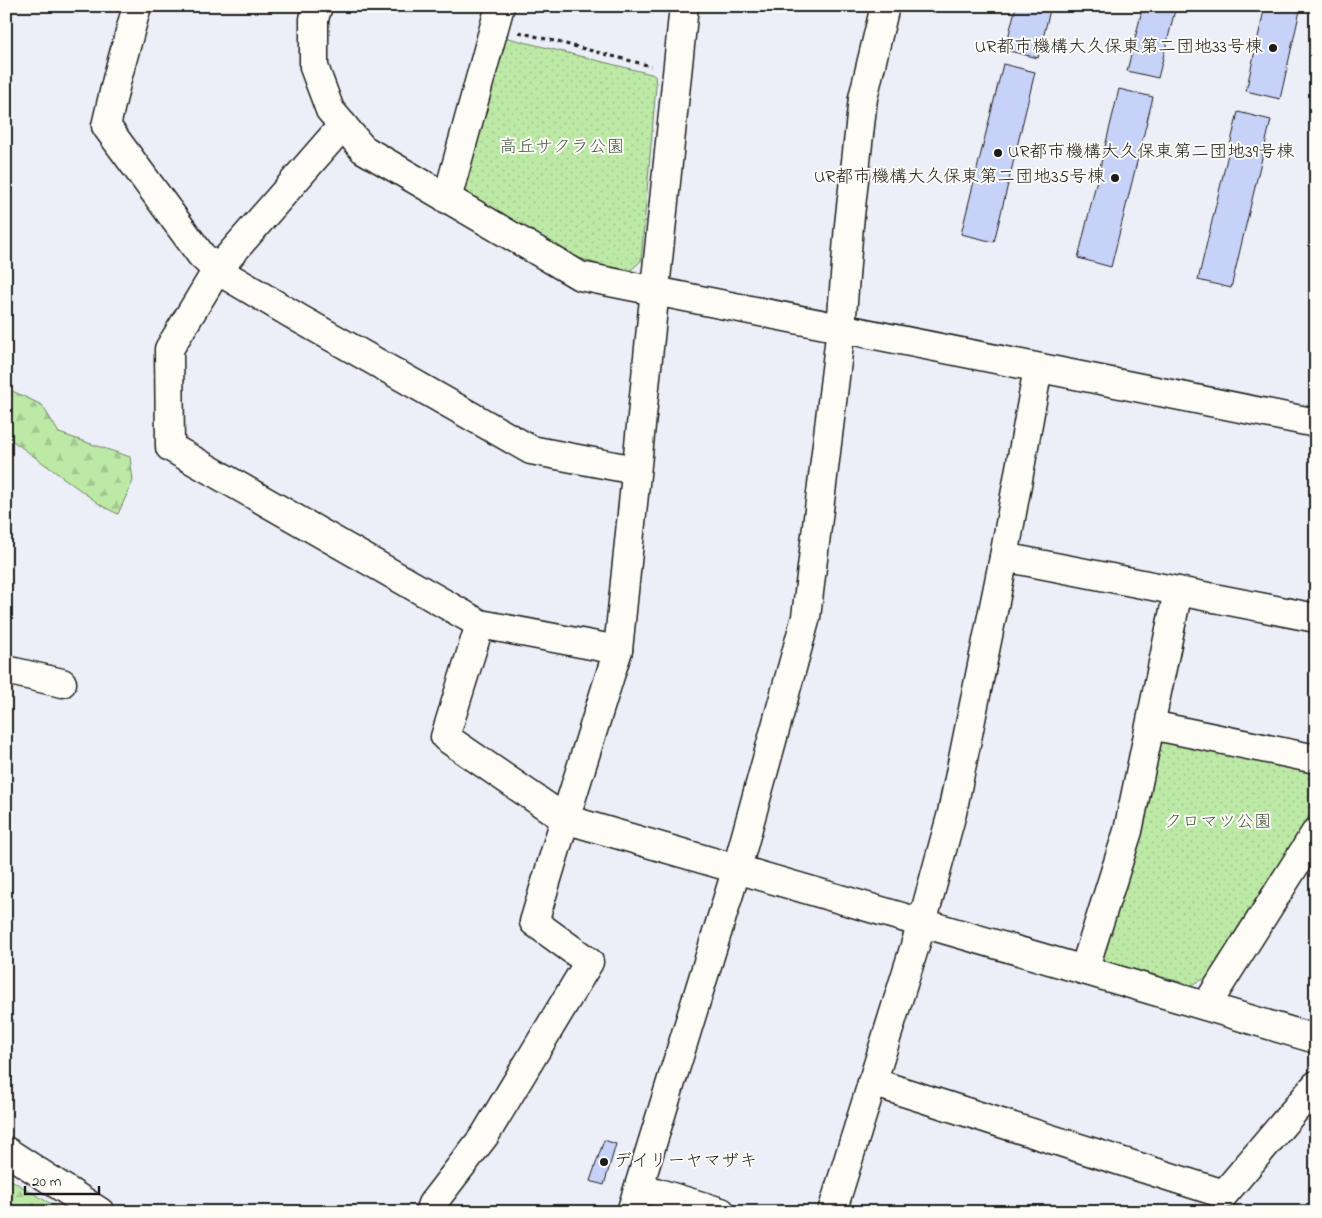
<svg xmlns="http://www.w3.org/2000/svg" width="1322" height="1218" viewBox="0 0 1322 1218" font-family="'Indie Flower','Klee One',sans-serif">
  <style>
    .forest { fill: url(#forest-firs); stroke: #6c8262 }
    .park { fill: url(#park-dots); stroke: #6c8262 }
    .building { fill: #c7d2f9; stroke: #1c1c1c }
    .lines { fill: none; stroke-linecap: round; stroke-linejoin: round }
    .minor-casing { stroke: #1c1c1c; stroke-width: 31 }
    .path { stroke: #1c1c1c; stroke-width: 3; stroke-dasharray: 4 4; stroke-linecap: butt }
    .minor { stroke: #fdfcf7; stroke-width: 28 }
    .poi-dot { fill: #1c1c1c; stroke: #fdfcf7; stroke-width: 2 }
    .labels { text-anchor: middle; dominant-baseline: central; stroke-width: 4; stroke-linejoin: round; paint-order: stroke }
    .poi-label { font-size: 18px; fill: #1c1c1c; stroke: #fdfcf7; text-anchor: end }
    .park-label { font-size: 18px; fill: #4c5a46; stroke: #fdfcf7 }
  </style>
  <defs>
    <pattern id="forest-firs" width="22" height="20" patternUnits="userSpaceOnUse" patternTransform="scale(1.25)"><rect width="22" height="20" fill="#bde9a7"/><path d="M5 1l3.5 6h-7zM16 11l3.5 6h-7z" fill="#a2c78f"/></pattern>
    <pattern id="park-dots" width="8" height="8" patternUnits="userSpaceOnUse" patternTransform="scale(1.25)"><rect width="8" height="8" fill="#bde9a7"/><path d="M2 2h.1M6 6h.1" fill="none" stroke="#a2c78f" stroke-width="1.8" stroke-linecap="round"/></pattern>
  </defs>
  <rect width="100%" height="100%" fill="#edeff8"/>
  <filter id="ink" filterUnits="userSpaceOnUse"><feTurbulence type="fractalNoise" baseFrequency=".02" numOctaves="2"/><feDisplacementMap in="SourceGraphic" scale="10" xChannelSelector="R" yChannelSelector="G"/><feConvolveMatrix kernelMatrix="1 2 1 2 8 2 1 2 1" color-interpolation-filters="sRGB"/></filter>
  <g filter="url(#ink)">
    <!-- forest -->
    <g class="forest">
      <polygon points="6,388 42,405 59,433 130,457 133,481 118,514 102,506 6,436"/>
      <polygon points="6,1177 61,1210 63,1212 6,1212"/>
    </g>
    <!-- park -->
    <g class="park">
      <polygon points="500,36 655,75 656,86 641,261 631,270 603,266 576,257 465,195 462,183"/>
      <polygon points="1163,734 1316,763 1316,805 1212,975 1191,985 1101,960 1141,824"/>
    </g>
    <!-- building -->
    <g class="building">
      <polygon points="1016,6 1051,6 1038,58 1005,50"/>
      <polygon points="1143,6 1176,6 1158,78 1127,71"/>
      <polygon points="1265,6 1301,6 1280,99 1246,91"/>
      <polygon points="1003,64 1035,72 994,242 961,234"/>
      <polygon points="1119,89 1153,97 1111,267 1078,258"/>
      <polygon points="1238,112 1271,120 1231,288 1198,280"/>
      <polygon points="604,1140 616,1144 604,1185 590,1181"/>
    </g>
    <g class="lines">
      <!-- minor casing -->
      <g class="minor-casing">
        <g id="minor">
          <polyline points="137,6 117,79 106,126 201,255 217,270 300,319 531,450 635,470"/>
          <polyline points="318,6 314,19 314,67 330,110 363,149 580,276 1316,423"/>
          <polyline points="684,6 618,650 565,819 1084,970 1316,1039"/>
          <polyline points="343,125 217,270 169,349 170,447 480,624 618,650"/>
          <polyline points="447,199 500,6"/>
          <polyline points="1004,557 1316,618"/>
          <polyline points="6,670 62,683"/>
          <polyline points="1151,725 1316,759"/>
          <polyline points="1084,970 1128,831 1178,591"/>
          <polyline points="1206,1006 1316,832"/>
          <polyline points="872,1082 1224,1194 1316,1085"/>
          <polyline points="6,1151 100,1212"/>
          <polyline points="639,1187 721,1212"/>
          <polyline points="429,1212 432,1204 485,1135 589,962 534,922 565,819 445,737 480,624"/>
          <polyline points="631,1212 737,868 806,617 841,328 849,225 863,98 885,6"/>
          <polyline points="832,1212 922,923 952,813 1004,557 1038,368"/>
        </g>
      </g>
      <!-- path -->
      <polyline class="path" points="519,32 651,66"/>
      <!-- minor -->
      <use href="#minor" class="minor"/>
    </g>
  </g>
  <!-- markers -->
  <g class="poi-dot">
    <circle cx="1273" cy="48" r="5"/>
    <circle cx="998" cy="153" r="5"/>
    <circle cx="1115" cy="178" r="5"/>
    <circle cx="604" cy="1162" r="5"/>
  </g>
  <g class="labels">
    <!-- poi labels -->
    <g class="poi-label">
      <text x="1263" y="48">UR都市機構大久保東第二団地33号棟</text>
      <text x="1008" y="153" text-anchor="start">UR都市機構大久保東第二団地39号棟</text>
      <text x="1105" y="178">UR都市機構大久保東第二団地35号棟</text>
      <text x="614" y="1162" text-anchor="start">デイリーヤマザキ</text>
    </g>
    <!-- park labels -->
    <g class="park-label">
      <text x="562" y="148">高丘サクラ公園</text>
      <text x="1218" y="823">クロマツ公園</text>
    </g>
  </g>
  <!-- margin -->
  <rect width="1322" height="1218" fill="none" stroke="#fdfcf7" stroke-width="25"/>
  <rect x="12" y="12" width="1297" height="1193" fill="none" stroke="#1c1c1c" stroke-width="2" filter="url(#ink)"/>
  <!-- scale -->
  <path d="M25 1186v8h74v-8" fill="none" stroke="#1c1c1c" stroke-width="2.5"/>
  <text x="32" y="1186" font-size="15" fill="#1c1c1c" stroke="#fdfcf7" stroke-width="4" paint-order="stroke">20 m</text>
</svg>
